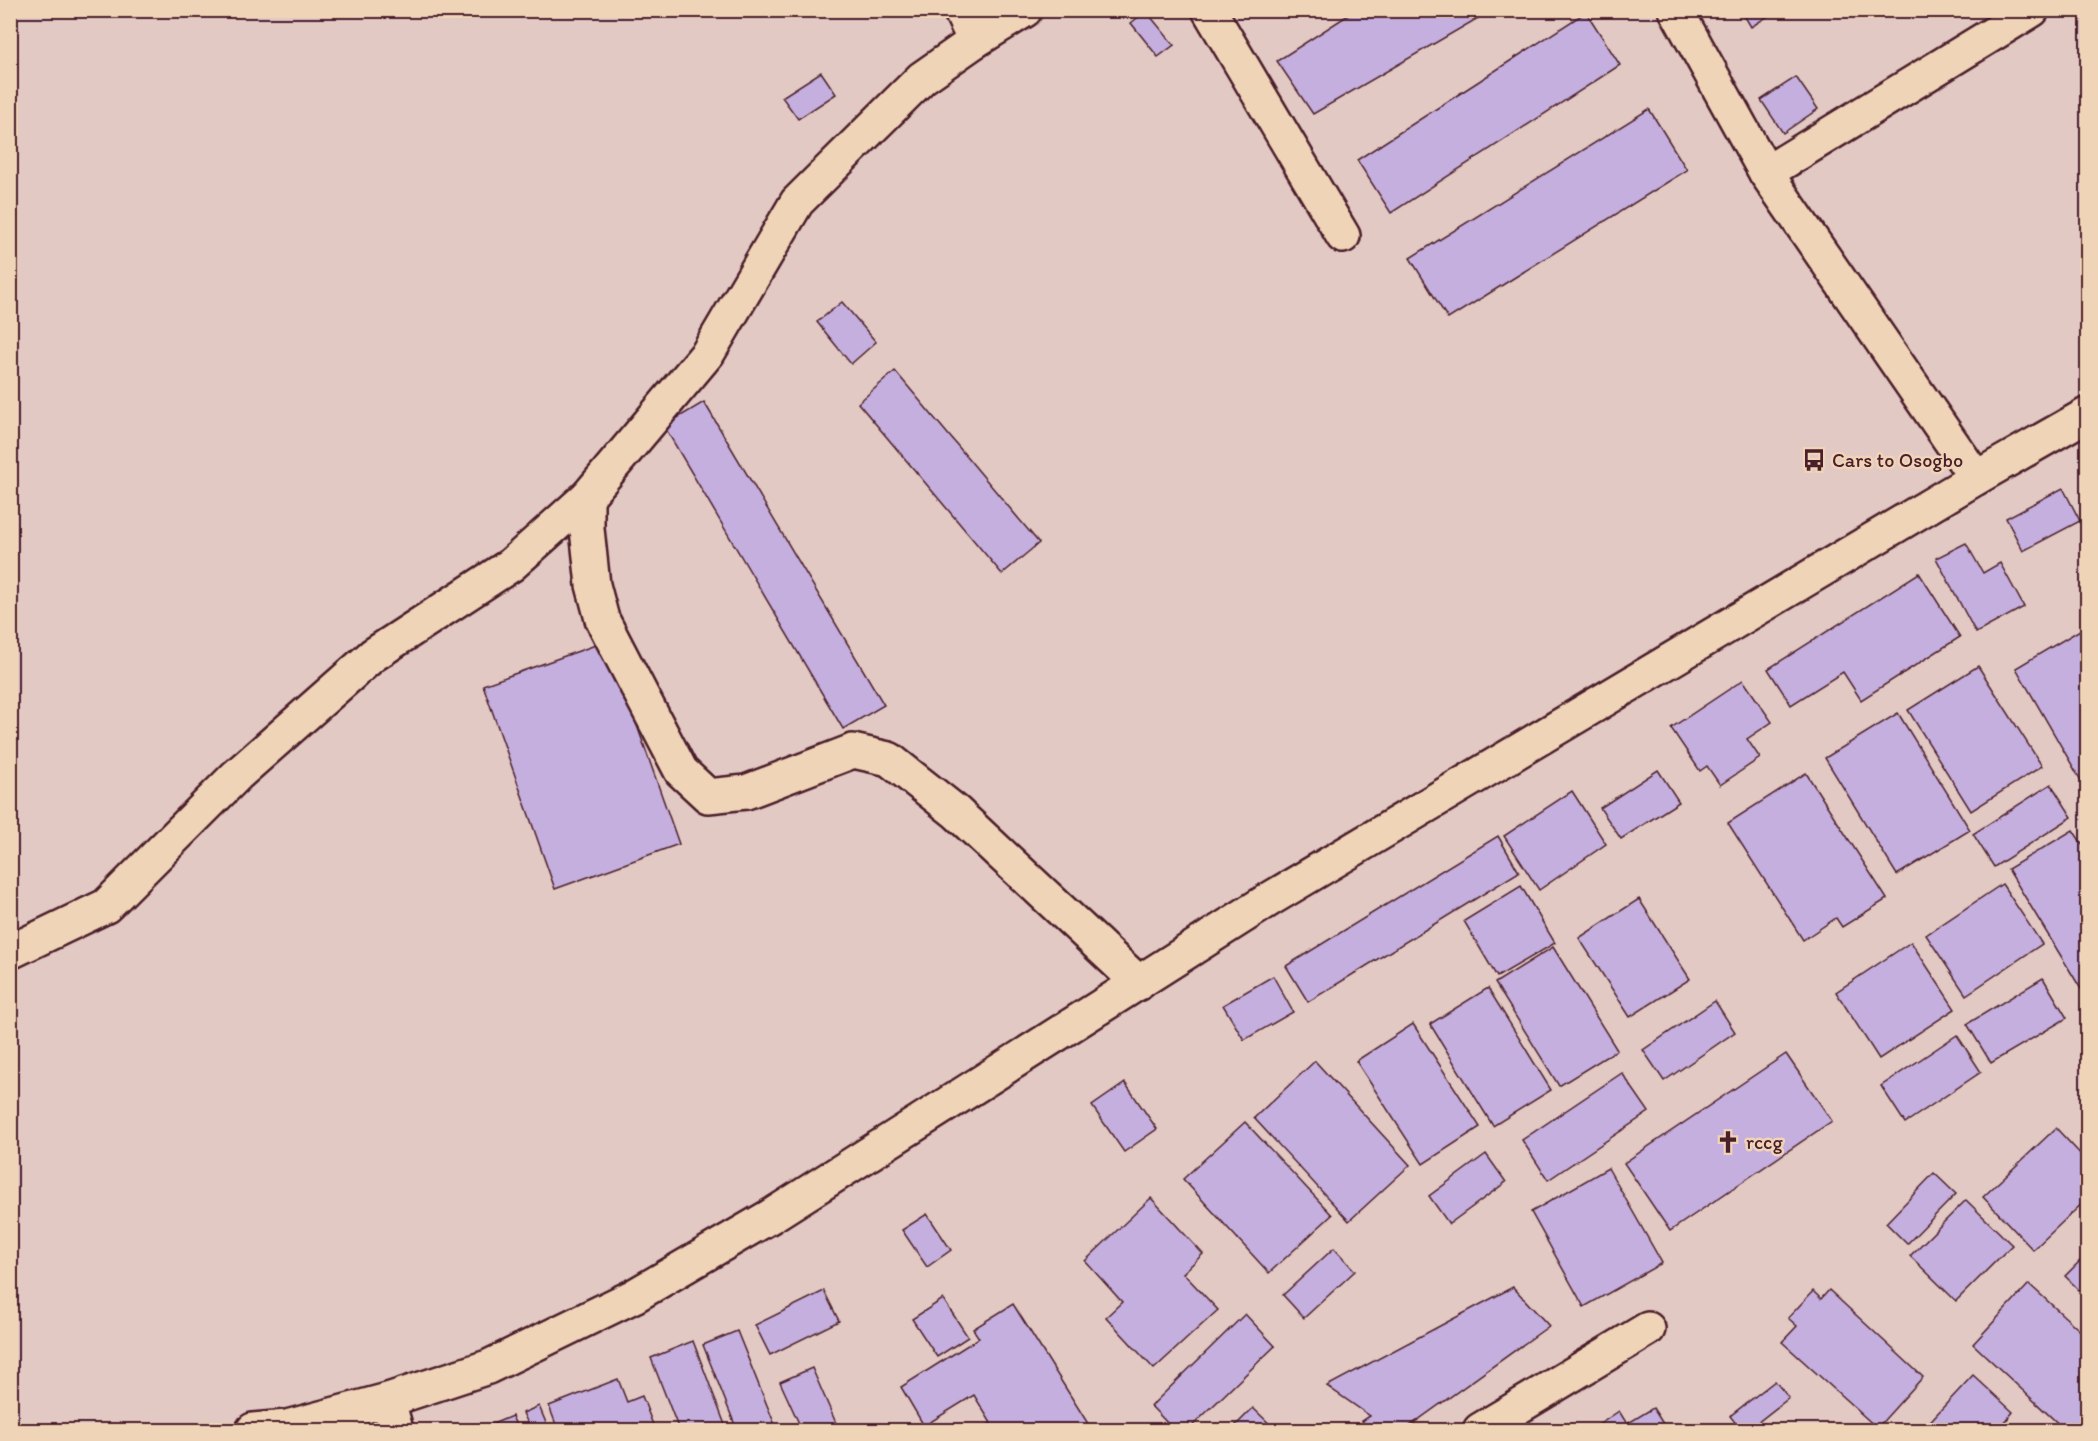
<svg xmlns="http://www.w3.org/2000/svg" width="2098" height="1441" viewBox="0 0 2098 1441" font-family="Itim,sans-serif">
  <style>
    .building { fill: #c4afde; stroke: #4a1f2b; stroke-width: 1.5 }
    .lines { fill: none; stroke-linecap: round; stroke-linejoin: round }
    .minor-casing { stroke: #4a1f2b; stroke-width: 38 }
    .major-casing { stroke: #4a1f2b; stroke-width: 38 }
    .minor { stroke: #f0d4b7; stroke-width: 33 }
    .major { stroke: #f0d4b7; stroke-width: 33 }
    .labels { text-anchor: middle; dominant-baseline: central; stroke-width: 5; stroke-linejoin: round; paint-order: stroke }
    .poi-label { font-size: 20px; fill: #4a1f2b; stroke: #f0d4b7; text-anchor: start }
  </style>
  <rect width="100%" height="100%" fill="#e3c9c3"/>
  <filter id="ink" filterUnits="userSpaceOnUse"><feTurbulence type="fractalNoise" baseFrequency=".0167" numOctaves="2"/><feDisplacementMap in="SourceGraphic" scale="12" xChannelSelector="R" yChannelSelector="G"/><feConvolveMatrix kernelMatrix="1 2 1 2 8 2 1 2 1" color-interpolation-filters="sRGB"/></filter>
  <g filter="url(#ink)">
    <!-- building -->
    <g class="building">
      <polygon points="1356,10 1492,10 1313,114 1277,61"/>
      <polygon points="1741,10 1778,10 1751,27"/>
      <polygon points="1146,11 1174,45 1158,57 1131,23"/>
      <polygon points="1586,12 1620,65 1391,213 1357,160"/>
      <polygon points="821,72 836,94 798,119 782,97"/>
      <polygon points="1796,77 1818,109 1783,133 1761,100"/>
      <polygon points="1649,109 1687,170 1448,319 1410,258"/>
      <polygon points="842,302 876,342 851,364 817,322"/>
      <polygon points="895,371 1039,543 1002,574 858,403"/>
      <polygon points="704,402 884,705 843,729 664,426"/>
      <polygon points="2063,488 2080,521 2023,551 2006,518"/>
      <polygon points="1966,543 1983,573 2000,563 2024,607 1976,633 1936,558"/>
      <polygon points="1919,573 1960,637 1861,700 1843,672 1791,705 1768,669"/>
      <polygon points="2080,630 2088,642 2087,791 2016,668"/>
      <polygon points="607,641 679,844 555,889 483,685"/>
      <polygon points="1978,666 2042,766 1971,811 1908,710"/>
      <polygon points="1743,680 1772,722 1747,739 1760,758 1720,785 1707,766 1700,771 1671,728"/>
      <polygon points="1898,713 1970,830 1897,875 1825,758"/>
      <polygon points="1658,770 1679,802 1621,839 1600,808"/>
      <polygon points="1806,773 1887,899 1842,927 1836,918 1803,940 1728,823"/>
      <polygon points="2051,784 2072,817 1994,867 1973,834"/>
      <polygon points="1572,791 1606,844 1539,890 1504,836"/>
      <polygon points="2073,830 2088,853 2088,986 2081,989 2008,869"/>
      <polygon points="1498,836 1519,872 1308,1002 1286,966"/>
      <polygon points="2002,884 2042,944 1966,995 1926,935"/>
      <polygon points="1521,886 1555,943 1497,977 1464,921"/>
      <polygon points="1639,899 1690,979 1630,1017 1579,938"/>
      <polygon points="1911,942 1955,1009 1879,1059 1836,992"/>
      <polygon points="1553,947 1617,1050 1559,1086 1495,983"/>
      <polygon points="1273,976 1293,1012 1244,1040 1223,1005"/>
      <polygon points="2043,978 2067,1018 1991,1063 1967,1024"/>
      <polygon points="1488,988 1551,1090 1493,1126 1430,1024"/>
      <polygon points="1715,1001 1735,1032 1664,1081 1643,1050"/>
      <polygon points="1413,1024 1480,1127 1423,1164 1356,1061"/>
      <polygon points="1957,1035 1981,1072 1905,1123 1881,1086"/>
      <polygon points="1786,1054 1832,1121 1670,1231 1624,1163"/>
      <polygon points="1315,1061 1410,1165 1349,1221 1254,1118"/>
      <polygon points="1622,1073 1649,1112 1548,1180 1522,1140"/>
      <polygon points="1125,1083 1157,1129 1124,1152 1092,1106"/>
      <polygon points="1245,1122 1332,1215 1269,1273 1183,1179"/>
      <polygon points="2056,1128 2088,1162 2088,1198 2033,1250 1983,1197"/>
      <polygon points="1486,1154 1506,1182 1449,1224 1429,1196"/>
      <polygon points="1608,1168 1662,1263 1584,1307 1531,1212"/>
      <polygon points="1934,1173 1956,1194 1907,1244 1886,1223"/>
      <polygon points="1151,1198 1203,1254 1183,1273 1218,1310 1154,1369 1106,1317 1122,1302 1085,1261"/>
      <polygon points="1966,1200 2012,1245 1956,1301 1910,1256"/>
      <polygon points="927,1214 951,1250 927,1267 902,1230"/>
      <polygon points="1334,1248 1355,1271 1304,1318 1283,1295"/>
      <polygon points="2088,1253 2088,1299 2065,1276"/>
      <polygon points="2029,1284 2088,1338 2088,1430 2065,1430 1973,1344"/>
      <polygon points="1513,1287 1549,1326 1404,1430 1369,1430 1362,1421 1370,1416 1327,1386"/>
      <polygon points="1829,1290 1923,1377 1877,1428 1782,1342 1797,1326 1788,1318 1813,1291 1821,1299"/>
      <polygon points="824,1291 839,1321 770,1355 755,1325"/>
      <polygon points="943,1299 968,1337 937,1357 912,1319"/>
      <polygon points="1013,1304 1092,1430 980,1430 991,1423 974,1395 924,1426 901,1387 979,1338 973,1329"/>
      <polygon points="1245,1314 1275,1346 1188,1430 1174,1430 1151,1406"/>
      <polygon points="737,1331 777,1430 737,1430 703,1345"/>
      <polygon points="693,1341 727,1430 679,1430 651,1358"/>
      <polygon points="812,1368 836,1423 818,1430 802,1430 780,1382"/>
      <polygon points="1973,1375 2013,1412 2005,1422 2014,1430 1922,1430"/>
      <polygon points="618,1379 627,1402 642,1396 655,1430 558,1430 549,1406"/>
      <polygon points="1775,1381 1789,1398 1748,1430 1741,1430 1730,1416"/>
      <polygon points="539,1406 549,1430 531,1430 523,1413"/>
      <polygon points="1253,1408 1276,1430 1231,1430"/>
      <polygon points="1653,1408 1667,1430 1595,1430 1594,1428 1619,1411 1627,1424"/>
      <polygon points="512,1416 518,1430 478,1430"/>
    </g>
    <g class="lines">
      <!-- minor casing -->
      <g class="minor-casing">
        <g id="minor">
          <polyline points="960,10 975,41"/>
          <polyline points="1209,10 1343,236"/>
          <polyline points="1676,10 1766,173 1976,478"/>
          <polyline points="1766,173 2032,10"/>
          <polyline points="587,497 587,529 593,585 602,619 681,771 708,796 746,792 853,751 889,759 956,812 1139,983"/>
          <polyline points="10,952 106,906 237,775 373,655 511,565 587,497 708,353 797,202 922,78 975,41 1025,10"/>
          <polyline points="388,1400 396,1430"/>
          <polyline points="1480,1430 1648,1329"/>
        </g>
      </g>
      <!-- major casing -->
      <g class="major-casing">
        <polyline id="major" points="253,1430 287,1427 388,1400 488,1367 634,1296 771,1216 1270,899 1976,478 2088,414"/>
      </g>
      <!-- minor -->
      <use href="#minor" class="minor"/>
      <!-- major -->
      <use href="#major" class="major"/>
    </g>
  </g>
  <!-- icons -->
  <defs>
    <g id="bus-bare" transform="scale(1.8)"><path d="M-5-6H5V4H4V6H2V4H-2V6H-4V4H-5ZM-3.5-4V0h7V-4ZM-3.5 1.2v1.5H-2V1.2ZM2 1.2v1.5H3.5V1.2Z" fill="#4a1f2b" stroke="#f0d4b7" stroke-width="2.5" paint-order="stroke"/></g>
    <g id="church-bare" transform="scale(1.8)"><path d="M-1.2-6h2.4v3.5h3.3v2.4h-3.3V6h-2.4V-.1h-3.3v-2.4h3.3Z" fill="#4a1f2b" stroke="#f0d4b7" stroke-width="2.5" paint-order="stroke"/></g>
  </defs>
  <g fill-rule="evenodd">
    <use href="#bus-bare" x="1814" y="460"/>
    <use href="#church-bare" x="1728" y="1142"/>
  </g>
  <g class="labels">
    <!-- poi labels -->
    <g class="poi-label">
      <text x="1832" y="460">Cars to Osogbo</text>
      <text x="1746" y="1142">rccg</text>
    </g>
  </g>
  <!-- margin -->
  <rect width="2098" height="1441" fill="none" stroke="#f0d4b7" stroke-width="36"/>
  <rect x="18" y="18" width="2062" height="1405" fill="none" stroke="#4a1f2b" stroke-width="2" filter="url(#ink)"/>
</svg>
